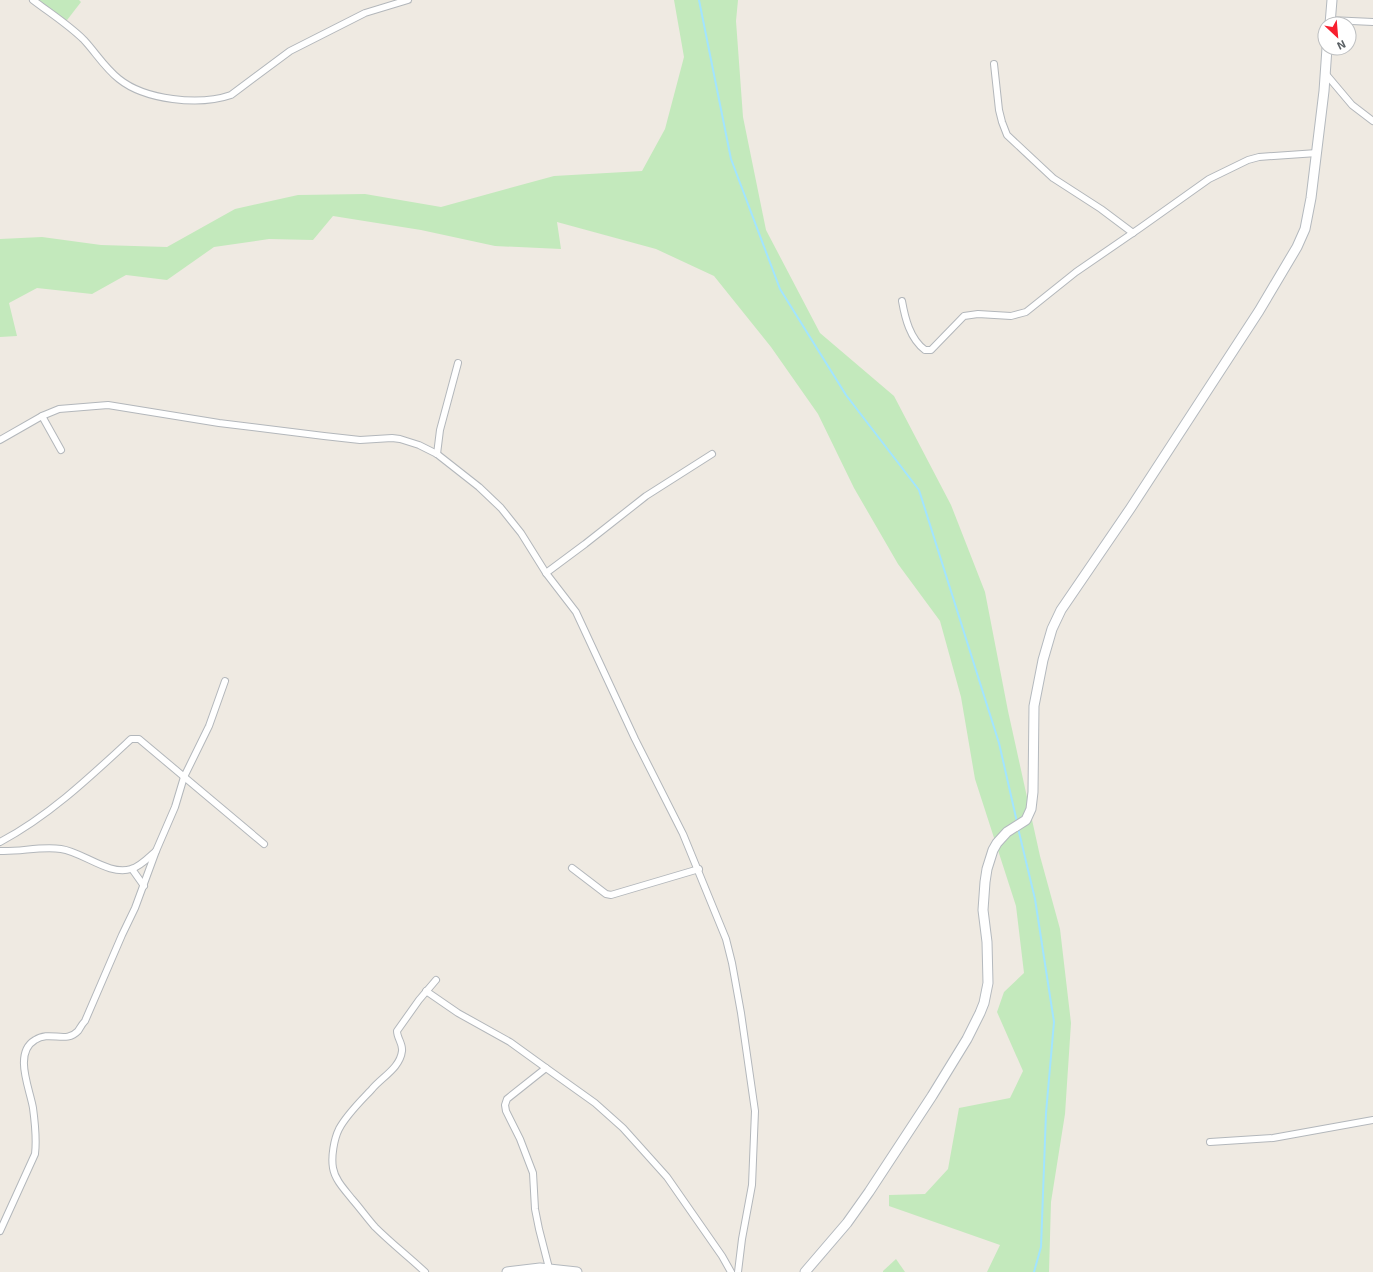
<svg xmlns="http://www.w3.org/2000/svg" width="1373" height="1272" viewBox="0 0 1373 1272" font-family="'Exo 2',sans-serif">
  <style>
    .green { fill: #c3e9bc }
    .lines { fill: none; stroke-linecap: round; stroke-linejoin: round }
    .stream { stroke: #a2e4ff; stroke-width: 2 }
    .street-casing { stroke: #b3b7bb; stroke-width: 8 }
    .secondary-casing { stroke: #b4b9be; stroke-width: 11 }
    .street { stroke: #fff; stroke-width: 6 }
    .secondary { stroke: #fff; stroke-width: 9 }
  </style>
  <rect width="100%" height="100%" fill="#efeae2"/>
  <!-- green -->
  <g class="green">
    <polygon points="33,0 79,0 81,2 64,24"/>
    <polygon points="674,0 738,0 736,21 743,117 766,230 820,333 894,396 951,505 985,592 1008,711 1040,856 1060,929 1071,1023 1065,1114 1051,1202 1049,1272 987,1272 1000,1245 889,1206 889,1195 925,1194 948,1169 959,1108 1010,1098 1023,1071 997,1012 1004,992 1024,973 1016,906 975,779 961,697 940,621 898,564 854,488 818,414 771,347 714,276 656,249 557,222 561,249 495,246 421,230 333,216 313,240 269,239 214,247 167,280 126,275 92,294 37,288 9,303 17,336 0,337 0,239 42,237 101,245 167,247 235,209 298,195 365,194 441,207 554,176 642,171 665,129 684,57"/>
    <polygon points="896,1259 905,1272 883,1272 883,1271"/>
  </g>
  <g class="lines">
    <!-- stream -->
    <g class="stream">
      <polyline points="699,0 731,159 780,289 846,395 919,490 999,743 1017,822"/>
      <polyline points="1018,828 1035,899 1054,1022 1046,1113 1041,1247 1034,1272"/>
    </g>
    <!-- street casing -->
    <g class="street-casing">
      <g id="street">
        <path d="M33 0C50 13 69 25 84 40 96 53 105 68 119 79 145 100 199 106 231 95L290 51 365 13 408 0"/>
        <polyline points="1330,20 1373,22"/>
        <polyline points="994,64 999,110 1002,122 1007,135 1053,178 1101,209 1133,233"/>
        <polyline points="1325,73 1352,105 1373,121"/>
        <path d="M902 301C905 318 910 339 925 350H931L964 316 978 314 1011 316 1026 312 1076 272 1140 228 1209 179 1248 160 1259 157 1317 153"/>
        <polyline points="42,416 61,450"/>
        <polyline points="0,440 42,416 59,409 108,405 219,423 324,436 360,440 392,438 400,439 419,445 437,454 479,487 501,508 521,533 546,573 576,612 635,739 683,834 726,939 732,963 741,1013 755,1111 752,1185 742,1239 738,1272"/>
        <polyline points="437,454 440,430 458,363"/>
        <polyline points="546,573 585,544 646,496 712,454"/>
        <path d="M0 842C49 816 90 777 131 739H139L264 844"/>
        <path d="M0 851C20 852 41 846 61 849 83 852 109 876 131 869 140 867 149 857 156 851"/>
        <polyline points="572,868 606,894 611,895 699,869"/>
        <polyline points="132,869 144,886"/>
        <polyline points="426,991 458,1013 510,1042 546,1068 595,1103 623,1128 667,1177 722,1256 731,1272"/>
        <polyline points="546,1068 507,1099 505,1105 506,1111 520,1139 533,1173 535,1209 539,1229 549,1268"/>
        <polyline points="1210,1142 1273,1138 1373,1120"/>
        <path d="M0 1231 35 1154C37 1138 35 1123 33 1108 30 1089 13 1053 35 1040 50 1030 66 1044 78 1031 80 1028 82 1024 85 1021L122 935 135 908 156 851 175 807 184 777 209 726 225 681"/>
        <path d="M425 1272C409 1257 391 1243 375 1227 367 1218 360 1208 352 1199 345 1190 335 1180 333 1168 331 1157 334 1139 339 1129 347 1114 361 1101 372 1089 382 1077 400 1068 402 1051 403 1044 397 1038 397 1031L419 1000 436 980"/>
      </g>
    </g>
    <!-- secondary casing -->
    <g class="secondary-casing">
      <g id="secondary">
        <polyline points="1330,24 1332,0"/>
        <polyline points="507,1272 540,1268 577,1272"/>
        <polyline points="805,1272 847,1223 869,1192 932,1096 967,1039 980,1013 984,1003 988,983 987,942 983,910 985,882 987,869 993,850 997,843 1007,832 1026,820 1031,809 1033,792 1034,706 1043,660 1052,629 1061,610 1130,509 1259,311 1297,247 1305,229 1311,198 1324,91 1327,48"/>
      </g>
    </g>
    <!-- street -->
    <use href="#street" class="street"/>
    <!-- secondary -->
    <use href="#secondary" class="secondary"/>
  </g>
  <!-- north arrow -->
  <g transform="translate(1337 36) rotate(154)"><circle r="19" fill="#ffffff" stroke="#bdbfc1"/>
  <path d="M0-3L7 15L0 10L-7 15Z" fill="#f81f2e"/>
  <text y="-6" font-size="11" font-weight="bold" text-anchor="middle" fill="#5a6064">N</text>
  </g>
</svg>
